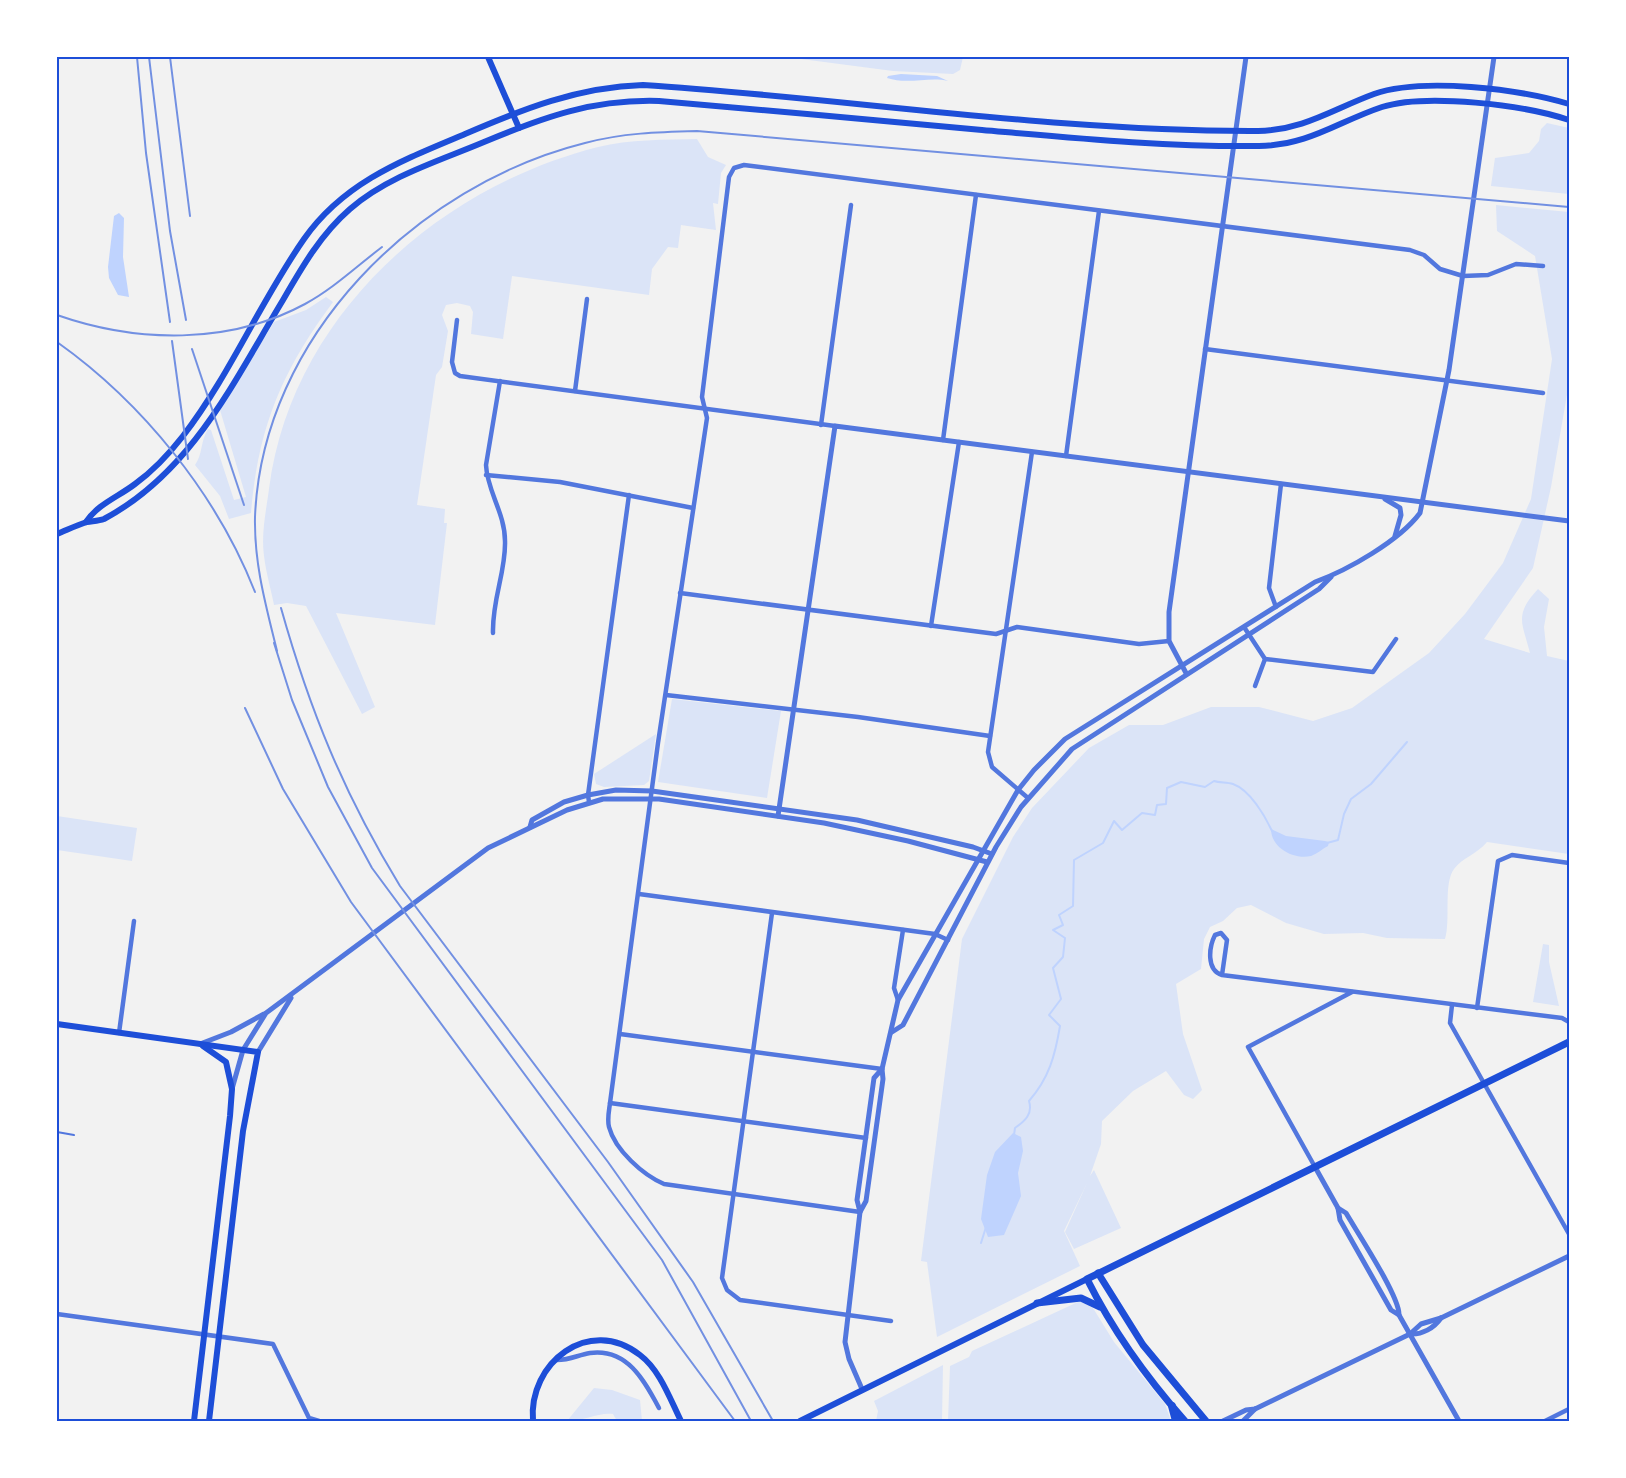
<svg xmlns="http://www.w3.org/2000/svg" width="1626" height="1478" viewBox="0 0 1626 1478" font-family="Jost,sans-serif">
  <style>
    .green { fill: #dbe4f7 }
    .water { fill: #bfd3fe }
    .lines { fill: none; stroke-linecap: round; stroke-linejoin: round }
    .stream { stroke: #bfd3fe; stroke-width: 2 }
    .service { stroke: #5277de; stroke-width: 2 }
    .minor { stroke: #5277de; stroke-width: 4.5 }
    .tertiary { stroke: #5277de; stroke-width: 5 }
    .secondary { stroke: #1d4ed8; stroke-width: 6 }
    .primary { stroke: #1d4ed8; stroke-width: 7 }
    .motorway { stroke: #1d4ed8; stroke-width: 8 }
    .rail { stroke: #7290e2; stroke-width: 2 }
    .neatline { fill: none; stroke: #1d4ed8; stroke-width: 2 }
  </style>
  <rect width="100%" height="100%" fill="#f2f2f2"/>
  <!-- green -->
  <g class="green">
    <polygon points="786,57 963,57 960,70 953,74 893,71"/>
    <polygon points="1547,123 1569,128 1569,194 1491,186 1495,158 1529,153 1539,141 1541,129"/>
    <path d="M697 139 708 157 726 165 721 173 718 204 713 203 716 230 681 225 678 248 668 247 652 269 649 295 512 276 503 339 471 334 473 312 470 306 457 303 446 305 442 315 448 331 442 367 436 375 417 505 445 509 444 523H447L435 625 336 613 375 707 362 714 306 606 287 603 274 605C271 589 266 573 264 556 261 534 266 511 269 489 291 318 436 188 598 147 630 139 664 140 697 139Z"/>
    <path d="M1496 205 1569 212V383L1551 487 1533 568 1484 639 1530 653C1522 622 1514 615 1538 589L1549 599 1544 627 1547 656 1569 661V854L1487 842C1477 854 1462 858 1454 869 1443 884 1451 920 1445 939L1387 938 1363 933 1324 934 1286 923 1251 905 1237 908 1223 921 1210 927 1204 939 1201 969 1176 984 1183 1034 1202 1090 1193 1099 1184 1095 1166 1071 1133 1091 1102 1121 1101 1144 1090 1176 1094 1170 1121 1228 1074 1249 1065 1232 1087 1183 1064 1231 1080 1266 937 1337 927 1262 921 1261 962 939 1013 837 1032 808 1089 748 1129 725H1163L1211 707H1259L1313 721 1352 708 1429 653 1465 614 1503 563 1531 499 1552 359 1535 256 1497 231Z"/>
    <path d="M326 297 333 302C282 371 258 427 251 513L229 519 220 496 195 465C203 454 200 442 208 429L211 430 234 500 246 497 220 410 274 322 306 310Z"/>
    <polygon points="672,699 781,711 767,798 658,782"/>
    <polygon points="656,734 649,781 644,785 604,787 596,784 594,774"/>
    <polygon points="57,816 137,828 132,861 57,850"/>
    <polygon points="1543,944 1549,945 1549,962 1559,1006 1533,1002"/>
    <polygon points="1080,1301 1093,1308 1114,1342 1165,1404 1171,1421 948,1421 950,1366 969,1357 972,1351"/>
    <polygon points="943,1365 942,1421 876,1421 878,1411 874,1401"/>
    <path d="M594 1388 612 1390 640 1400 642 1421H617L613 1414C599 1412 584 1421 567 1421Z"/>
  </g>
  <!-- water -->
  <g class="water">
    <path d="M901 74 937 76 948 81C930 76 908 85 887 78L888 76Z"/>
    <polygon points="119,213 124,218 123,257 129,297 118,295 109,278 108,267 114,216"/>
    <path d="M1271 829 1286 836 1325 841 1329 842 1328 846C1322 849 1317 854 1311 856 1294 860 1271 848 1271 829Z"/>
    <polygon points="1013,1133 1021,1137 1023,1151 1018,1173 1021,1196 1004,1235 988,1237 981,1219 987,1175 995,1152"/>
  </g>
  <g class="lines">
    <!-- stream -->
    <g class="stream">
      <polyline points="1327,843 1338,840 1344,814 1351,799 1371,784 1407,742"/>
      <path d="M1014 1135 1015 1128C1025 1121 1033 1114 1029 1101 1049 1078 1055 1056 1060 1026L1049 1015 1061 999 1053 968 1063 957 1065 938 1053 930 1063 925 1059 915 1073 906 1074 860 1103 843 1114 821 1122 830 1142 813 1155 815 1157 805 1166 804 1167 788 1181 782 1205 787 1214 781C1220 783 1227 782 1233 784 1250 790 1265 816 1272 831"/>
      <polyline points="981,1243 986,1227"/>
    </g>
    <!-- service -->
    <polyline class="service" points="57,1132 74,1135"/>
    <!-- minor -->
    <g class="minor">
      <polyline points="457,320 452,362 455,373 460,376 835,426"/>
      <polyline points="1205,349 1543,393"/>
      <polyline points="575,391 587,299"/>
      <polyline points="821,425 851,205"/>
      <polyline points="943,440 976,195"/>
      <polyline points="1066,456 1099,211"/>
      <polyline points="486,475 560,482 693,508"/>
      <polyline points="680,593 996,634 1017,627 1139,644 1169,641"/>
      <polyline points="1276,607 1269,588 1281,484"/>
      <polyline points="931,626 959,442"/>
      <polyline points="1244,627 1265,659 1255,686"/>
      <path d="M493 633C492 599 506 572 505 541 505 513 487 491 486 465L500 381"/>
      <polyline points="1265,659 1373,672 1396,639"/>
      <polyline points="666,695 858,717 990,736"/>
      <polyline points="1028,798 992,767 988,752 1032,452"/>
      <polyline points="589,802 588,795 629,495"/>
      <polyline points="639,894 935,934 948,940"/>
      <polyline points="772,913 722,1278 727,1290 740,1300 891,1321"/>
      <path d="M1222 975 1227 940 1221 933 1215 935C1209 947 1206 970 1222 975L1562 1018 1569 1022"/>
      <polyline points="898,1000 894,988 903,930"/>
      <polyline points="1452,1005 1450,1023 1569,1234"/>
      <polyline points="1477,1008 1498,861 1512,855 1569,863"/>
      <polyline points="119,1033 134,921"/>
      <polyline points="620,1034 882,1069"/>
      <polyline points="610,1103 866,1138"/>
      <polyline points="1315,1167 1248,1047 1352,992"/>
      <path d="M860 1212 664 1184C643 1175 615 1150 609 1127 607 1119 609 1111 610 1103L658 743 707 418 702 397 729 177 734 168 744 165 1410 250 1424 255 1440 269 1463 276 1488 275 1516 264 1543 266"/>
      <polyline points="57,1314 273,1344 309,1418 319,1421"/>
      <path d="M557 1360C570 1360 578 1355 590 1353 627 1348 644 1380 659 1408"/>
      <polyline points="1545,1421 1569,1409"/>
    </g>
    <!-- tertiary -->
    <g class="tertiary">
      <polyline points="1385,499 1400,508 1401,515 1395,536"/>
      <polyline points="1186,673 1169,641 1169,612 1246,57"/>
      <polyline points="778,816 835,426 1569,521"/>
      <polyline points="530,827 532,820 564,802 588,795 616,790 652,791 857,820 973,847 992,854"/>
      <polyline points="892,1032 903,1025 996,847 1021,807 1072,749 1319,589 1331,577"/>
      <polyline points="200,1044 231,1032 264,1014"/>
      <polyline points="258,1052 291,998"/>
      <polyline points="232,1089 243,1050 266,1013 488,848 567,810 603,799 659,799 824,823 908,841 987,862"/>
      <polyline points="1315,1167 1338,1208 1340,1220 1391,1310 1399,1315"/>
      <path d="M1338 1208 1346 1213C1357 1232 1400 1297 1399 1315L1459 1421"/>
      <path d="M860 1212 866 1201 883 1079 882 1069 898 1000 1018 790 1034 770 1065 739 1315 582C1348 570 1399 541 1420 513L1449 370 1494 57"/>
      <polyline points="1410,1334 1421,1324 1441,1318 1569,1256"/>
      <polyline points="862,1389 849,1359 845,1342 860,1212 857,1200 874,1078 882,1069"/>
      <path d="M1223 1421 1246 1410 1255 1409 1410 1334C1422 1335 1434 1328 1441 1318"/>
      <polyline points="1243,1421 1255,1409"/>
    </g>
    <!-- secondary -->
    <g class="secondary">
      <polyline points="488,57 519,128"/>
      <path d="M86 522C98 504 118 497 135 484 153 471 169 454 183 436 230 375 260 302 304 239 344 182 403 160 465 134 523 109 578 87 643 85 847 98 1052 132 1258 131 1304 130 1333 109 1374 94 1423 77 1519 89 1569 104"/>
      <path d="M57 534C67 530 77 525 87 522 93 521 99 521 104 519 192 472 234 381 283 300 302 267 321 234 350 209 388 176 439 161 484 142 544 117 593 99 659 101 767 110 874 120 982 130 1074 138 1167 147 1259 146 1310 145 1337 122 1382 107 1426 93 1525 105 1569 120"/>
      <polyline points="57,1024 258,1052 243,1131 209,1421"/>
      <polyline points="194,1421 230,1116 232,1089 226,1062 203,1046"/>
      <path d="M533 1421C528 1363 589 1315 640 1355 660 1370 670 1399 681 1421"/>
      <polyline points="800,1421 1087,1279"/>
    </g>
    <!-- primary -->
    <g class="primary">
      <polyline points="1098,1273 1143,1345 1206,1421"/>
      <polyline points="1037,1303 1081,1298 1100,1307"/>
      <path d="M1185 1421C1146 1377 1113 1331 1087 1279L1569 1042"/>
    </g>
    <!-- motorway -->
    <polyline class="motorway" points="1172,1406 1176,1421"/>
    <!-- rail -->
    <g class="rail">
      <polyline points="137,57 146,153 170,322"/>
      <polyline points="149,57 170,231 186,320"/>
      <polyline points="170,57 190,216"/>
      <path d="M57 315C137 343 229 345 305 304 333 289 357 266 382 247"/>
      <polyline points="172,341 188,459"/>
      <path d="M57 342C143 403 217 495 255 592"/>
      <polyline points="192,349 244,505"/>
      <path d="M281 608C310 711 344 794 400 886L608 1162 693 1282 773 1421"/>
      <polyline points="274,643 292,700 328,787 372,868 662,1260 751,1421"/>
      <path d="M277 651C266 606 254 564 255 517 262 337 417 185 585 143 622 133 659 132 697 131L1569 207"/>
      <polyline points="245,708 283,789 351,902 735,1421"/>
    </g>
  </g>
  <!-- border -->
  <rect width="1626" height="1478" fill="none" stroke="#ffffff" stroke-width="117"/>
  <rect x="58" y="58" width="1510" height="1362" class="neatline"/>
</svg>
